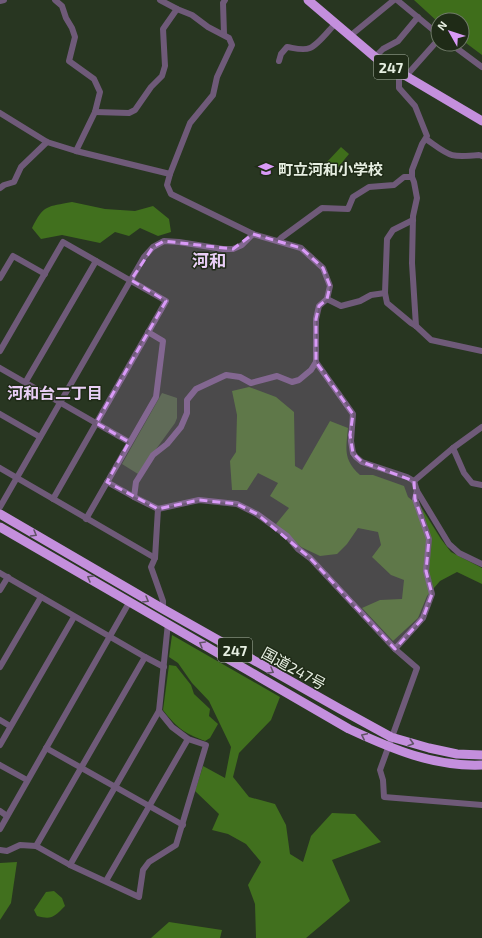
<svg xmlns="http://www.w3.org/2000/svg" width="482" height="938" viewBox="0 0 482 938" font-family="'Exo 2','Noto Sans JP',sans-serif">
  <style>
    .green { fill: #436031 }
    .forest { fill: #41701e }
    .water { fill: #3f6e1b }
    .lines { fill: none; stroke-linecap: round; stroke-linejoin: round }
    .minor { stroke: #6f5a79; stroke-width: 6 }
    .highway { stroke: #c48fdd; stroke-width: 9 }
    .oneway { stroke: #615366 }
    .marked { fill: #d99af7; fill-opacity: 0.2; stroke: #d99af7; stroke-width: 3; stroke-dasharray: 8 5; stroke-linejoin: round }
    .labels { text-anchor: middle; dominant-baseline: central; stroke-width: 3; stroke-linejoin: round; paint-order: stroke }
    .shield { fill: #1f2b17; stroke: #aab4a4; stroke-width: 1 }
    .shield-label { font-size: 14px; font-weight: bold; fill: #e6eee1 }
    .poi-label { font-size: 15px; font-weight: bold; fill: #e6eee1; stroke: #1f2b17; text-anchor: start }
    .street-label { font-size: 15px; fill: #e6eee1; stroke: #1f2b17 }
    .neighbourhood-label { font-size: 16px; font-weight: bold; fill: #e9cff6; stroke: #1f2b17 }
    .quarter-label { font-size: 17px; font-weight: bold; fill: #e9cff6; stroke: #1f2b17 }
  </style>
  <rect width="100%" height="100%" fill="#283621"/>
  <!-- green -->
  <polygon class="green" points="162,393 177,398 177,418 175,423 138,474 122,464"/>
  <!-- forest -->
  <g class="forest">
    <path d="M72 202 105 209 135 211 153 206 169 219 171 232 158 236 140 228 129 236 115 232 100 243 62 235 41 239 32 228C44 204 47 207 72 202Z"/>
    <path d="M249 387 276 397 294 412 295 466 302 470 330 421 348 428C346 450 343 459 360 475H373L404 486 408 497 421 507 441 539 451 552 482 568V584L457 572 440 581 427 596 418 618 393 641 362 608 380 600 402 599 404 580 391 575 372 557 381 545 378 532 358 528 347 544 337 554 320 556 301 547 276 524 289 508 270 496 278 483 258 473 247 490H232L230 461 236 452 237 415 232 391Z"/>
    <polygon points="172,635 280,697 271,720 239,753 233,777 249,797 275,804 286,825 290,854 303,862 311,836 332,813 355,814 381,842 332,860 350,901 306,938 256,938 255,904 248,885 261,862 246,844 228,834 212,830 219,814 195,791 203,766 225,778 231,747 209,701 192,683 178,663 169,657"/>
    <polygon points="17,862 11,903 0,920 0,863"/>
    <polygon points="169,922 222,930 220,938 151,938"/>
  </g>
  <!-- water -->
  <g class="water">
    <polygon points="414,0 482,0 482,55 462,40 462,20 438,20 438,22"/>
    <polygon points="341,147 349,154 335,171 326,163"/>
    <path d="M169 665 176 666 191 685 194 694 210 709 209 716 218 724 210 738 205 741C184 733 177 728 163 710Z"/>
    <path d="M54 891 62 898 65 906C54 917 52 920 37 916L34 910 46 892Z"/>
  </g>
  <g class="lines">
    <!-- minor -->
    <g class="minor">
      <polyline points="55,0 62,6 66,18 72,28 75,37 69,61 94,79 100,92 95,112 76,151"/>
      <polyline points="397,0 438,34"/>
      <polyline points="0,1 4,0"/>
      <polyline points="224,34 223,3 225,0"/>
      <polyline points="350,36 394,0"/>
      <polyline points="451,44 482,67"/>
      <polyline points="375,57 383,49 398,41 418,17"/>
      <path d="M279 61 281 54 287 47C294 48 303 51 310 48 318 45 329 30 335 24"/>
      <polyline points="399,74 399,88 415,106 427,136 422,144 412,170 412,177 414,182 417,198 413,216 412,263 416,326"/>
      <polyline points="406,76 438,40"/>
      <polyline points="95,112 129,113 135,110 151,87 162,76 165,66 163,29 177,9"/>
      <polyline points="0,113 47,142 76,151 170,174"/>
      <path d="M426 139C450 156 449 158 479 155L482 156"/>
      <polyline points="0,188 4,185 14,182 21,167 47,142"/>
      <polyline points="413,220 393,230 387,239 385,293 387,303 411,323 416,326 431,340 482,351"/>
      <polyline points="278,241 281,238 322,208 348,209 353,197 369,187 394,185 404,177 412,177"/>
      <polyline points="0,278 13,256 45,274"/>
      <polyline points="327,299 341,306 360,301 371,295 385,293"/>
      <polyline points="0,351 63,242 166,301 53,499"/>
      <polyline points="316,362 353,414 351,441 353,453 356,457 362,462 407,477 414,481"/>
      <polyline points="0,368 129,442"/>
      <polyline points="25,383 96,261"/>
      <polyline points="0,414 40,437"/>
      <polyline points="453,448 464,473 472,483 482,485"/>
      <polyline points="0,468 155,558"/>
      <polyline points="414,481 417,491 449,544 459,553 482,564"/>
      <polyline points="414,481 453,448 482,427"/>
      <polyline points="107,482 134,497 158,509 199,500 237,504 257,514 287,536 298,549 310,558 395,649 417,668 380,770 383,780 384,797 482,805"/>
      <polyline points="134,497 136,482 153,455 167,444 181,427 187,413 187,400 196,389 226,375 240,377 251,383 277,376 292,382 299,380 311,370 316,362 316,319 319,306 327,299 330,286 323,268 301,248 253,234 171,194 167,185 170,174 190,123 213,95 217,77 232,45 229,38 208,27 192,15 177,9 160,0"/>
      <polyline points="0,507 144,257 153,247 164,241 179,242 223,249 233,249 242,245 253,234"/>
      <polyline points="158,509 155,558 151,567 163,601 163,609"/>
      <polyline points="86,519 156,397 163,341 148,332"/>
      <polyline points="0,573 145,657 164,667"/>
      <polyline points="0,590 8,577"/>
      <polyline points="395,649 423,618 432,594 426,571 429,539 415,499 417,491"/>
      <polyline points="0,667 41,597"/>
      <polyline points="0,720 10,726"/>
      <polyline points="0,745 74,617"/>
      <polyline points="46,748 183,825"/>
      <polyline points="0,765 27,780"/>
      <polyline points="0,811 7,816"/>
      <polyline points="0,829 130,601"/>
      <polyline points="36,846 145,657"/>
      <polyline points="0,850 7,851 20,845 36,846 70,865 139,897 143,870 149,862 176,845 206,745 188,739 172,727 159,711"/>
      <polyline points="70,865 159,711 168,623"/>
      <polyline points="106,881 188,739"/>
    </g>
    <!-- highway -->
    <g class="highway">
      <polyline points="308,0 375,57 399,74 406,76 482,121"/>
      <polyline points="0,514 163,609 340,709 391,737 429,748 457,754 482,755"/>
      <path d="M0 527 349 729C392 749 434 767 482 765"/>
    </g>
  </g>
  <!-- one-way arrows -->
  <defs><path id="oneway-chevron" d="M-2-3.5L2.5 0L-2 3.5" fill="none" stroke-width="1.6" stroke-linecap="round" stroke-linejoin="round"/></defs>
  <g class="oneway">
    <use href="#oneway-chevron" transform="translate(34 534) rotate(30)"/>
    <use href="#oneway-chevron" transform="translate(90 578) rotate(-150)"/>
    <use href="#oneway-chevron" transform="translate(146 600) rotate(30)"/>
    <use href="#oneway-chevron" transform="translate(202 644) rotate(-150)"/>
    <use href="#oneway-chevron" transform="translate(271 671) rotate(29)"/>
    <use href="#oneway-chevron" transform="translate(364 736) rotate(-155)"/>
    <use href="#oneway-chevron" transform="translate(411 743) rotate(17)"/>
  </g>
  <!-- marked area -->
  <path class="marked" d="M253 234 301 248 323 268 330 286 327 299 319 306 316 319V362L353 414 350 435 353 453 362 462 414 481 415 499 429 539 426 571 432 594 423 618 395 649 310 558 257 514 237 504 199 500 158 509 107 482 129 442 96 423 166 301 131 280 153 247 164 241 233 249Z"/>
  <!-- icons -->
  <defs>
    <g id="school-bare" transform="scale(1.2)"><path d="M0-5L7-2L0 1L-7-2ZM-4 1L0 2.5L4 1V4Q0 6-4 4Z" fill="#d99af7" stroke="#1f2b17" stroke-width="2.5" paint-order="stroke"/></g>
  </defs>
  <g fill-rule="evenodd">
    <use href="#school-bare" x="266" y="169"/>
  </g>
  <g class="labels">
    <!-- shield labels -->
    <g class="shield">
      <rect x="374" y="55" width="34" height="24" rx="3"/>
      <rect x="218" y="638" width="34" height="24" rx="3"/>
    </g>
    <g class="shield-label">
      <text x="391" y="67">247</text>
      <text x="235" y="650">247</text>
    </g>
    <!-- poi labels -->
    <g class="poi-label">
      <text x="278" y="169">町立河和小学校</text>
    </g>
    <!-- street labels -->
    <g class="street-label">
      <text transform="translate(294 668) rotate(29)">国道247号</text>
    </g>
    <!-- neighbourhood labels -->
    <g class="neighbourhood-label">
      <text x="55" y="392">河和台二丁目</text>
    </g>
    <!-- quarter labels -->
    <g class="quarter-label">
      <text x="209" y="260">河和</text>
    </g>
  </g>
  <!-- north arrow -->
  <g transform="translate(450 32) rotate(309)"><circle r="19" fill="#1f2b17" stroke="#6f7968"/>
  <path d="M0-3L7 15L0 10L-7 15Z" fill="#d99af7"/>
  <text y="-6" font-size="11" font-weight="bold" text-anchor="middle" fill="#e6eee1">N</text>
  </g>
</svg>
